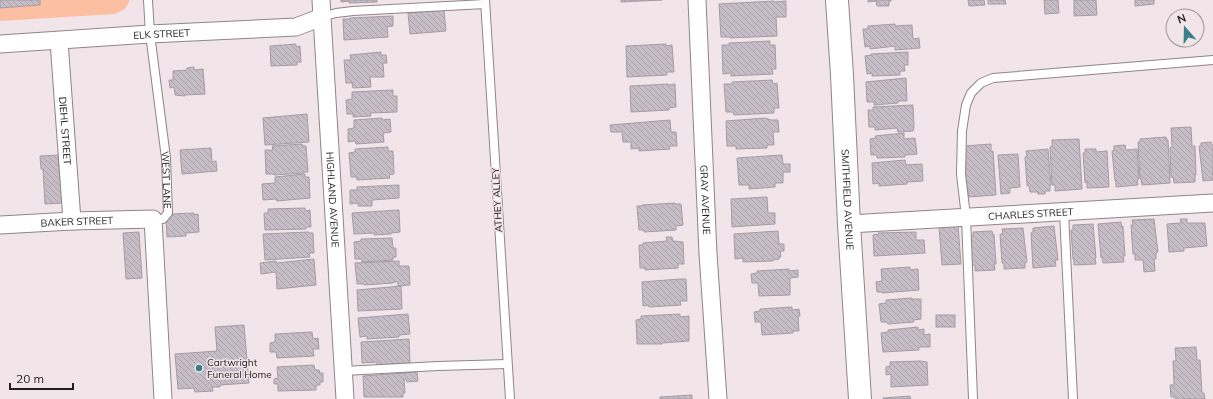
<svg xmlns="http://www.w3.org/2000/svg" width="1213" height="399" viewBox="0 0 1213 399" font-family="Mulish,sans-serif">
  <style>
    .green { fill: #fdbfa2 }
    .building { fill: url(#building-back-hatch); stroke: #a49ca5 }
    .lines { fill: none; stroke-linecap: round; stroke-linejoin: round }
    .lane-casing { stroke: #908489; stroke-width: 10 }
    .street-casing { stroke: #908489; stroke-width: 19 }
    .secondary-casing { stroke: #908489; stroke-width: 24 }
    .lane { stroke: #fff; stroke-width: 8 }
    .street { stroke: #fff; stroke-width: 17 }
    .secondary { stroke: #fff; stroke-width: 22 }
    .poi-dot { fill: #3a7f8c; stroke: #f2e5ea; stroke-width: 1.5 }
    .labels { text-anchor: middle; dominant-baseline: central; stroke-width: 3; stroke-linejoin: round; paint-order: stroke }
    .street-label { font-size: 10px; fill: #221d1f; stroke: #f2e5ea }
    .poi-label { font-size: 10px; fill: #221d1f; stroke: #f2e5ea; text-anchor: start }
  </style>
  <defs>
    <pattern id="building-back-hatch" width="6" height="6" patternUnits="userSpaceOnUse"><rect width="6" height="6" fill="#c6bdc7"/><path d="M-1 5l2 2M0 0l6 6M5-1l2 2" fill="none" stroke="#aaa2aa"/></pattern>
  </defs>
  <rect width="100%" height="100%" fill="#f2e5ea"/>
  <!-- green -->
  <polygon class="green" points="0,0 130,0 125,9 115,14 0,21"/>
  <!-- building -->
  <g class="building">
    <polygon points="0,0 40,0 40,5 0,8"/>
    <polygon points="341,0 377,0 377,2 349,3 349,1 341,2"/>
    <polygon points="621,0 662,0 621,2"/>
    <polygon points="868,0 891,0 891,1 889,1 889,6 877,6 876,1 868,2"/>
    <polygon points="968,0 984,0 985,5 969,6"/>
    <polygon points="988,0 1005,0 1006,4 988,4"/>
    <polygon points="1044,0 1058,0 1059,13 1045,14"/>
    <polygon points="1074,0 1096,0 1097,15 1074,16"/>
    <polygon points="1135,0 1154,0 1154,4 1135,6"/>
    <polygon points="774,1 774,2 786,1 786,17 776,17 777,36 730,38 730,37 721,37 719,4"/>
    <polygon points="444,10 446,31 410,34 408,13"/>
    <polygon points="393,16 393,26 387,27 388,37 344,40 343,19 350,19 350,18"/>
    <polygon points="895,24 895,26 912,25 913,39 919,38 920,48 895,50 895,46 870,49 870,46 865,47 863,29 868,29 868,26"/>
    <polygon points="770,41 770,45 775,45 776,69 772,69 773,74 731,76 731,73 723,74 722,45 729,45 729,43"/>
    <polygon points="296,44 296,47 300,46 301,62 297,62 297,65 271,66 270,46"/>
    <polygon points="666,44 666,46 672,45 674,72 667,72 667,75 627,77 626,46"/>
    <polygon points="381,52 381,55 386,55 387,63 383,63 384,77 370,77 371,87 353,88 352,83 346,83 344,60 351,60 350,55"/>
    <polygon points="908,52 908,65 904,65 905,71 900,71 900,75 872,76 872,73 867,74 865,56 871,55 871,54"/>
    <polygon points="194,67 194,70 203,69 205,94 184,95 185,96 175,95 174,87 170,88 169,80 173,80 173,71 187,70 187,68"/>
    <polygon points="906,78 907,101 898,101 898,103 874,105 874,102 867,102 866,82"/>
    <polygon points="772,80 773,84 777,83 779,108 774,108 774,113 734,115 733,112 726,112 724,84 732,84 732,82"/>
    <polygon points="668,84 668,85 675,84 676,107 669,108 669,110 631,112 630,86"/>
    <polygon points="393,90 393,96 397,96 397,112 370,113 371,116 353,117 353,114 347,114 346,100 352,99 352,92"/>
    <polygon points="913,105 914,127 913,131 898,132 897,128 875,130 875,127 869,127 868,110 873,110 873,107"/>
    <polygon points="307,114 309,142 265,145 263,118"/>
    <polygon points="382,118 382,120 390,119 391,132 383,133 384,142 356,144 355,141 348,142 348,129 354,128 354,120"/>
    <polygon points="765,118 771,120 778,120 779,132 773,132 774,145 767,145 767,148 736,149 736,146 727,146 726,121"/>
    <polygon points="670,120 671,132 676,132 677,146 669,146 670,149 639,151 639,148 631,149 631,142 623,142 622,132 611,132 610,125"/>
    <polygon points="1191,127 1192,146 1195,146 1196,175 1195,175 1195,182 1174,183 1173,177 1171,177 1170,148 1172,147 1171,128"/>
    <polygon points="904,133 904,139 915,138 917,154 905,155 905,157 877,158 877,155 871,155 870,139 876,138 875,136"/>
    <polygon points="1166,137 1167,140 1168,140 1170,183 1142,185 1141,179 1140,179 1138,142 1140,142 1140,139"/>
    <polygon points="1079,139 1082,189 1055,191 1055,185 1052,185 1050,147 1052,147 1052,140"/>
    <polygon points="1211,142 1212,145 1213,145 1213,180 1203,181 1199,146 1201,146 1201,143"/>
    <polygon points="302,144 303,146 306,146 308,172 304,172 304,173 274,175 274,174 266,174 265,150 273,150 272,146"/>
    <polygon points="991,144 991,152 993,151 996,195 968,197 968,190 965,191 963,154 964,146"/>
    <polygon points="1125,145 1126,150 1137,149 1139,179 1137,180 1138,185 1116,187 1116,181 1115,181 1112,151 1114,151 1114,146"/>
    <polygon points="388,147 388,151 393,151 394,174 389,175 390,178 357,180 357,177 351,177 349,153 355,152 355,149"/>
    <polygon points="211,148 212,162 216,161 217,171 182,174 180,150"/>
    <polygon points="1048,149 1051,185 1050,185 1050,191 1045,191 1045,194 1038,194 1038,192 1030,192 1029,186 1027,186 1025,157 1027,156 1026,151"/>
    <polygon points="1085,149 1096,149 1096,152 1107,151 1109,187 1087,188 1087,182 1085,183 1083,153 1085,153"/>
    <polygon points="1018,154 1020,187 1010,188 1010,193 1001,194 998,155"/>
    <polygon points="58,155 59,166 60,166 62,203 45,204 43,169 41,169 40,156"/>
    <polygon points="782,155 783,164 790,164 790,172 783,172 783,183 775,183 775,187 749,189 749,185 739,185 737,158"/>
    <polygon points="905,160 906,165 922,164 923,181 907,182 907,184 879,186 879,183 873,184 872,163"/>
    <polygon points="305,174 305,177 309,177 310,198 277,201 276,199 263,200 262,184 275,183 275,177"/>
    <polygon points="399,185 399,198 372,200 372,206 358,206 358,203 350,204 350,190 357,190 357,187"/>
    <polygon points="767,197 768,213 775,213 775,224 732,227 731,199"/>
    <polygon points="675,203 675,204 681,204 683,225 676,226 676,230 644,232 644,230 639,230 637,206 642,206 642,205"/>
    <polygon points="305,208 305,211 310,210 311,227 306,227 306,229 265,230 264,213 268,213 268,209"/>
    <polygon points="399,210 400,232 391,233 391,234 374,235 374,233 354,234 352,213"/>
    <polygon points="194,213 194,215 198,214 199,232 186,233 186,236 167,237 166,217 171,216 171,214"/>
    <polygon points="1154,219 1158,252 1156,253 1156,259 1154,259 1155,271 1144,272 1143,260 1135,260 1135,254 1133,254 1131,225 1133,225 1132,220"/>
    <polygon points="1180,219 1187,219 1187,223 1205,223 1207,246 1184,248 1184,251 1169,252 1167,224 1181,223"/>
    <polygon points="1121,222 1122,227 1123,226 1125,256 1123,256 1124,262 1103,263 1102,257 1101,258 1098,224"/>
    <polygon points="1093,224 1096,258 1095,258 1096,264 1074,265 1074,260 1073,259 1071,230 1073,230 1073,225"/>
    <polygon points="958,225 961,264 942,265 939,227"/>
    <polygon points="1054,226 1058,260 1055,260 1056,266 1033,268 1031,233 1033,232 1033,228"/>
    <polygon points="1023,228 1027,262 1025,263 1025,268 1004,269 1004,263 1002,263 1000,234 1003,234 1002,229"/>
    <polygon points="778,231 779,244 784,244 784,251 780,251 781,257 779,257 779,259 773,260 773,261 743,262 743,258 735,259 734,234"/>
    <polygon points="992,231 993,235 994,234 996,264 994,264 995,270 975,271 975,265 972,265 970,236 973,236 973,232"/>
    <polygon points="139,232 142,278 126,279 123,233"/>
    <polygon points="309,232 309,233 313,233 314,253 309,253 310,257 265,260 263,234"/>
    <polygon points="916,232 916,240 924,240 925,253 874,256 873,235 879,234 878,233"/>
    <polygon points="666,237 672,237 673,241 683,242 684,264 678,264 678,268 645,270 645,268 640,268 639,245 643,245 643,243 667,241"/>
    <polygon points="392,238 393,248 396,248 396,257 393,257 393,260 362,262 362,259 355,259 354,242 361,241 361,239"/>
    <polygon points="314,259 316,285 277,289 276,272 261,274 260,263 276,261 277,263"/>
    <polygon points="399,261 399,266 409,266 410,285 398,286 398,282 393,282 393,283 364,285 364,284 357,284 355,263"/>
    <polygon points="910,267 910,270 918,269 919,290 882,293 882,292 877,292 876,282 882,281 881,269"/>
    <polygon points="789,269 789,271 798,270 798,277 790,278 790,295 759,296 758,283 752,283 751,274 757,273 757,271"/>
    <polygon points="679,279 686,279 687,301 680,301 681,305 649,307 649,305 643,306 642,282"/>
    <polygon points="401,286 402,309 358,311 357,290"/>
    <polygon points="912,298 912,299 921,299 921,319 913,320 914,322 888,324 887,322 881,322 879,304 886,303 886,300"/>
    <polygon points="792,307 792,310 799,309 800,316 798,316 799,331 793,331 793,333 762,335 761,322 755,322 754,312 760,311 760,309"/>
    <polygon points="408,314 410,334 399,335 399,337 367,339 367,336 360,337 358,318"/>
    <polygon points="680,314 680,317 689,316 689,341 662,343 662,344 637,344 636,320 641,319 641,316"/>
    <rect x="936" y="315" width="19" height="12"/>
    <polygon points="244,325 249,383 220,385 220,387 212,387 213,391 195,392 194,388 178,389 175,354 217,351 215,327"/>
    <polygon points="918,327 918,330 924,329 924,335 930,334 930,347 919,347 919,350 883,352 881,333 888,332 888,330"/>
    <polygon points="312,332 313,339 318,338 319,349 313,349 314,356 277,358 276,352 270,352 270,343 275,342 275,334"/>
    <polygon points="409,339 410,363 377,365 377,362 362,363 361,342"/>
    <polygon points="1196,347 1197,360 1200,360 1202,393 1204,393 1205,399 1175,399 1175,397 1171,397 1170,385 1174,385 1173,361 1176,361 1175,348"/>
    <polygon points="920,361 927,362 928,385 891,387 891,374 886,375 886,367 890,366 890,362"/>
    <polygon points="314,365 315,370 319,370 320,373 323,373 323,382 320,382 320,385 316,385 316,390 278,391 278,384 274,384 274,379 278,378 277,367"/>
    <polygon points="417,372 418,381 407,382 406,379 404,379 405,393 403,393 403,397 364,397 363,376"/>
    <polygon points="692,395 692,399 660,399 660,397"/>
    <polygon points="910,396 911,399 883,399 883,398"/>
  </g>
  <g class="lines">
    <!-- lane casing -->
    <g class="lane-casing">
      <g id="lane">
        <path id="s1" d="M148 0 150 34 166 158 168 213 163 219H153"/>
        <polyline points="485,0 510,399"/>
        <polyline points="322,17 336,13 353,11 485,4"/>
        <polyline points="1064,212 1073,399"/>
        <polyline points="344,371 438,366 507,364"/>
        <polyline points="973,399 966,217 961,174 962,131 966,105 971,93 981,83 993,78 1213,60"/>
      </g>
    </g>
    <!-- street casing -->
    <g class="street-casing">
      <g id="street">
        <path id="s2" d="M321 0 345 399"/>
        <path id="s3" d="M697 0 708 254 718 399"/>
        <path id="s4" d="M59 41 72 221"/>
        <path id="s5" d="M0 44 150 34 296 27 322 17"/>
        <path id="s6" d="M849 224 1213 203"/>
        <path id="s7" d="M0 225 72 221 153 219 163 399"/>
      </g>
    </g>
    <!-- secondary casing -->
    <g class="secondary-casing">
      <g id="secondary">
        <path id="s8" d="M837 0 842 75 849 224 860 399"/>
      </g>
    </g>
    <!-- lane -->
    <use href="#lane" class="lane"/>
    <!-- street -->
    <use href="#street" class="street"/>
    <!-- secondary -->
    <use href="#secondary" class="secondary"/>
  </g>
  <!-- markers -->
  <circle class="poi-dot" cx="199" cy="368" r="4"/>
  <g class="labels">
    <!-- street labels -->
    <g class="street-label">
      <text stroke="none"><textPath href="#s5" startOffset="162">ELK STREET</textPath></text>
      <text stroke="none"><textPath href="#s4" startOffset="90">DIEHL STREET</textPath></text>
      <text stroke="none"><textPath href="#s1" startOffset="181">WEST LANE</textPath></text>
      <text stroke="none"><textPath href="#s2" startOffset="200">HIGHLAND AVENUE</textPath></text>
      <text transform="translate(497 200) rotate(-93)">ATHEY ALLEY</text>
      <text stroke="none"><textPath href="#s3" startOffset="200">GRAY AVENUE</textPath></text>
      <text stroke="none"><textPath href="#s8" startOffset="200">SMITHFIELD AVENUE</textPath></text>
      <text stroke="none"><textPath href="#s6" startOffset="182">CHARLES STREET</textPath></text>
      <text stroke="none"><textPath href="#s7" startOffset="77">BAKER STREET</textPath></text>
    </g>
    <!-- poi labels -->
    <g class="poi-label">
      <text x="207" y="362">Cartwright<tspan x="207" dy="12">Funeral Home</tspan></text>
    </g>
  </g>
  <!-- north arrow -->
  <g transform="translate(1185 28) rotate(340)"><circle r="19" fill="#f2e5ea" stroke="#9f9599"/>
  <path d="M0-3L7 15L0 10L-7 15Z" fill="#3a7f8c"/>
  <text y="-6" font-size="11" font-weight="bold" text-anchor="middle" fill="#221d1f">N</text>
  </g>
  <!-- scale -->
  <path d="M10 383v6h63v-6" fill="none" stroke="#221d1f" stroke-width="2"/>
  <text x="16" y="383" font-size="12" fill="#221d1f" stroke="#f2e5ea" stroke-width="3" paint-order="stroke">20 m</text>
</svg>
